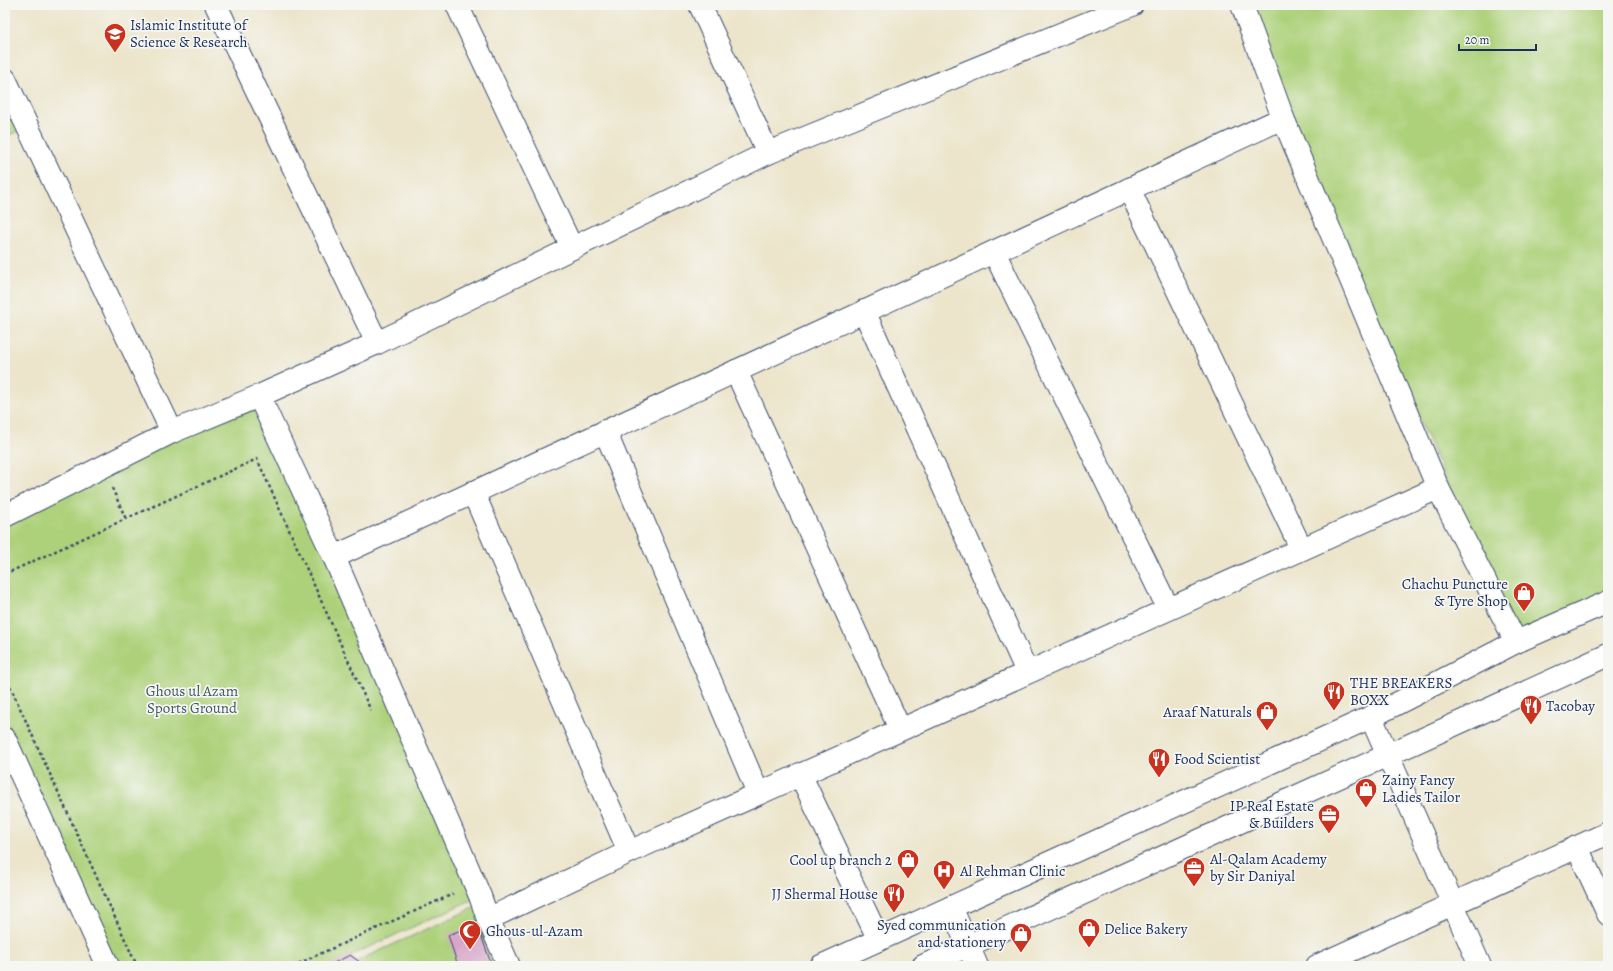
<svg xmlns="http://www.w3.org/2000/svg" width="1613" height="971" viewBox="0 0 1613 971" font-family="Alegreya,serif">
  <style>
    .green { fill: #add17a; stroke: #64806c }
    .building { fill: #d7a6c8 }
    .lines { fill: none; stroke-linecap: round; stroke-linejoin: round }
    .minor-casing { stroke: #3a4a6e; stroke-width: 24 }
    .major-casing { stroke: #3a4a6e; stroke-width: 24 }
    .path { stroke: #3a4a6e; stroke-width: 2.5; stroke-dasharray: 3 3; stroke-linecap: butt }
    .minor { stroke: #fff; stroke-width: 22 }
    .major { stroke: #fff; stroke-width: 22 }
    .labels { text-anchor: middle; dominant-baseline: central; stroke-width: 3.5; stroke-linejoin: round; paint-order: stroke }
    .poi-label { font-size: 15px; fill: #1b2f5e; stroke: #f6f6f2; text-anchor: start }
    .park-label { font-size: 15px; fill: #405865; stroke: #f6f6f2 }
  </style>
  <rect width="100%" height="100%" fill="#f6f6f2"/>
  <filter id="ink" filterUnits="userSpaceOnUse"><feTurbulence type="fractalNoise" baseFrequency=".025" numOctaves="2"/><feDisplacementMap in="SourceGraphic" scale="8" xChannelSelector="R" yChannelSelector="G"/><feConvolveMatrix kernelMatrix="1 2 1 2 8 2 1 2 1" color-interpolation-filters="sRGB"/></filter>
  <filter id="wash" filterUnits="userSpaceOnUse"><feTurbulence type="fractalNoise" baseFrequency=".012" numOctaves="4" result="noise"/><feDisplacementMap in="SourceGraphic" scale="16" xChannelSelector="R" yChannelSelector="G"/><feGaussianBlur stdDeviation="0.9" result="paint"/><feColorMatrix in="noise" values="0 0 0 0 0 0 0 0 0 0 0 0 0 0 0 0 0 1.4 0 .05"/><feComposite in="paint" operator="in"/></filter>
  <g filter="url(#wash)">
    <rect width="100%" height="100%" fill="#ece5cb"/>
    <!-- green -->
    <g class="green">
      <polygon points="1237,5 1608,5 1608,609 1520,649"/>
      <polygon points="5,81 27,127 5,137"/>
      <polygon points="259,396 480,896 328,966 108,966 5,739 5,514"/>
      <polygon points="482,904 509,966 346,966"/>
    </g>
    <g id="blocks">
      <!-- building -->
      <g class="building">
        <polygon points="477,924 492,966 458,966 448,935"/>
        <polygon points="350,955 364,965 363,966 328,966"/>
      </g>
    </g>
  </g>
  <g filter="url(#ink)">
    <use href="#blocks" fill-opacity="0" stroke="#3a4a6e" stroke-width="1"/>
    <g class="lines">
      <!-- minor casing -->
      <g class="minor-casing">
        <g id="minor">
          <polyline points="216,5 377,343"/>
          <polyline points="457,5 572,248"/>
          <polyline points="700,5 768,153"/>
          <polyline points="1242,5 1283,118 1438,488 1516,642"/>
          <polyline points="5,79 172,432"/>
          <polyline points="1129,189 1301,548"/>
          <polyline points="994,252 1168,608"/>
          <polyline points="864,311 1027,672"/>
          <polyline points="736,371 900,729"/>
          <polyline points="259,396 334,557 480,896 488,919 509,966"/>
          <polyline points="605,431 758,793"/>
          <polyline points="473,492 629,852"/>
          <polyline points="5,516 172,432 259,396 377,343 768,153 1132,5"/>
          <polyline points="334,557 1283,118"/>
          <polyline points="1371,717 1480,966"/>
          <polyline points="5,739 108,966"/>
          <polyline points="800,774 879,940"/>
          <polyline points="1577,847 1608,914"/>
          <polyline points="951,907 977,966"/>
          <polyline points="488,919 629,852 1438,488"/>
          <polyline points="1317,966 1608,833"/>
        </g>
      </g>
      <!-- major casing -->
      <g class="major-casing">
        <g id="major">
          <polyline points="821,966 1371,717 1516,642 1608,602"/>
          <polyline points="923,966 1608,655"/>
        </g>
      </g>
      <!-- path -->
      <g class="path">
        <polyline points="112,488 126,519"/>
        <polyline points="5,574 257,459 371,711"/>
        <polyline points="5,675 137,966"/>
        <polyline points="293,966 453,894"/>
      </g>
      <!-- minor -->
      <use href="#minor" class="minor"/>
      <!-- major -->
      <use href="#major" class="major"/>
    </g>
  </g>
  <!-- icons -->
  <defs>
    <g id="university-pin" transform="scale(1.15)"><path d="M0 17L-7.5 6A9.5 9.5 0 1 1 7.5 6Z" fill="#c8321e" stroke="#f6f6f2"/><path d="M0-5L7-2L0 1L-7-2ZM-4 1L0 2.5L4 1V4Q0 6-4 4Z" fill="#fff"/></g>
    <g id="shop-pin" transform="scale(1.15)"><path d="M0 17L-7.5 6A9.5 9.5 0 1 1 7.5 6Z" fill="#c8321e" stroke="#f6f6f2"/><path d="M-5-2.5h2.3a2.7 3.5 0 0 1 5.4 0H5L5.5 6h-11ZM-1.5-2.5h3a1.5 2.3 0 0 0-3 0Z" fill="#fff"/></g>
    <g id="restaurant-pin" transform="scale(1.15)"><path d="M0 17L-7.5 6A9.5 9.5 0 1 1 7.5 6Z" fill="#c8321e" stroke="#f6f6f2"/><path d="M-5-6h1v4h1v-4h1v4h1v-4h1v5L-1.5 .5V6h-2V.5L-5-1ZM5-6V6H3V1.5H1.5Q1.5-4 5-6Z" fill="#fff"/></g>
    <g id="office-pin" transform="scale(1.15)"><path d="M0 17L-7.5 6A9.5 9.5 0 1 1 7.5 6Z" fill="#c8321e" stroke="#f6f6f2"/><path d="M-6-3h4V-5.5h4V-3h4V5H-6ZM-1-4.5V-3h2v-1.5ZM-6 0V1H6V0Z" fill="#fff"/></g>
    <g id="hospital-pin" transform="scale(1.15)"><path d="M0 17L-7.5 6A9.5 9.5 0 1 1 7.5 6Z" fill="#c8321e" stroke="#f6f6f2"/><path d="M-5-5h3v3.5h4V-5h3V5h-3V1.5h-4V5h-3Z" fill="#fff"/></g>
    <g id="mosque-pin" transform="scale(1.15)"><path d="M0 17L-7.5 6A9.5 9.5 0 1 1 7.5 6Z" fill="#c8321e" stroke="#f6f6f2"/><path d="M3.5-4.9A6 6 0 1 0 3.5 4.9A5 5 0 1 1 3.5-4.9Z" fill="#fff"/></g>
  </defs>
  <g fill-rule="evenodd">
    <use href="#university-pin" x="115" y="34"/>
    <use href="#shop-pin" x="1524" y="593"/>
    <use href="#restaurant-pin" x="1334" y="692"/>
    <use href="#restaurant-pin" x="1531" y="706"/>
    <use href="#shop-pin" x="1267" y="712"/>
    <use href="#restaurant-pin" x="1159" y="759"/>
    <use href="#shop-pin" x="1366" y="789"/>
    <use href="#office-pin" x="1329" y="815"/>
    <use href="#shop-pin" x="908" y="860"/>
    <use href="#office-pin" x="1194" y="868"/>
    <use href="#hospital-pin" x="944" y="871"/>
    <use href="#restaurant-pin" x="894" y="894"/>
    <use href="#shop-pin" x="1089" y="929"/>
    <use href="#mosque-pin" x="470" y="931"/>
    <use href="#shop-pin" x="1021" y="934"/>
  </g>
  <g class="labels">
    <!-- poi labels -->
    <g class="poi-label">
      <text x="130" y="25">Islamic Institute of<tspan x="130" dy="17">Science &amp; Research</tspan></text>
      <text x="1508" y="584" text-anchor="end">Chachu Puncture<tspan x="1508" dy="17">&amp; Tyre Shop</tspan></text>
      <text x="1350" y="683">THE BREAKERS<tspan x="1350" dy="17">BOXX</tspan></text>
      <text x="1546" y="706">Tacobay</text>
      <text x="1252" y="712" text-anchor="end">Araaf Naturals</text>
      <text x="1174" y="759">Food Scientist</text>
      <text x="1382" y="780">Zainy Fancy<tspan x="1382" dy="17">Ladies Tailor</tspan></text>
      <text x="1314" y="806" text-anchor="end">IP Real Estate<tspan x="1314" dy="17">&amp; Builders</tspan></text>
      <text x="1210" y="859">Al-Qalam Academy<tspan x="1210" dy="17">by Sir Daniyal</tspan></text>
      <text x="892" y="860" text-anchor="end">Cool up branch 2</text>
      <text x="960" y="871">Al Rehman Clinic</text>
      <text x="878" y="894" text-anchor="end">JJ Shermal House</text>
      <text x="1006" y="925" text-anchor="end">Syed communication<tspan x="1006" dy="17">and stationery</tspan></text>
      <text x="1104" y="929">Delice Bakery</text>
      <text x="486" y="931">Ghous-ul-Azam</text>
    </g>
    <!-- park labels -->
    <g class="park-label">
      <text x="192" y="691">Ghous ul Azam<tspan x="192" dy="17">Sports Ground</tspan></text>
    </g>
  </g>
  <!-- margin -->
  <rect width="1613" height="971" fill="none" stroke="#f6f6f2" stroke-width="20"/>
  <!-- scale -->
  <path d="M1459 44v6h77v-6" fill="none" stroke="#1b2f5e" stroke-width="2"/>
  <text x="1465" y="44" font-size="12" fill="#1b2f5e" stroke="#f6f6f2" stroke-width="3" paint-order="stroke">20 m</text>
</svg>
